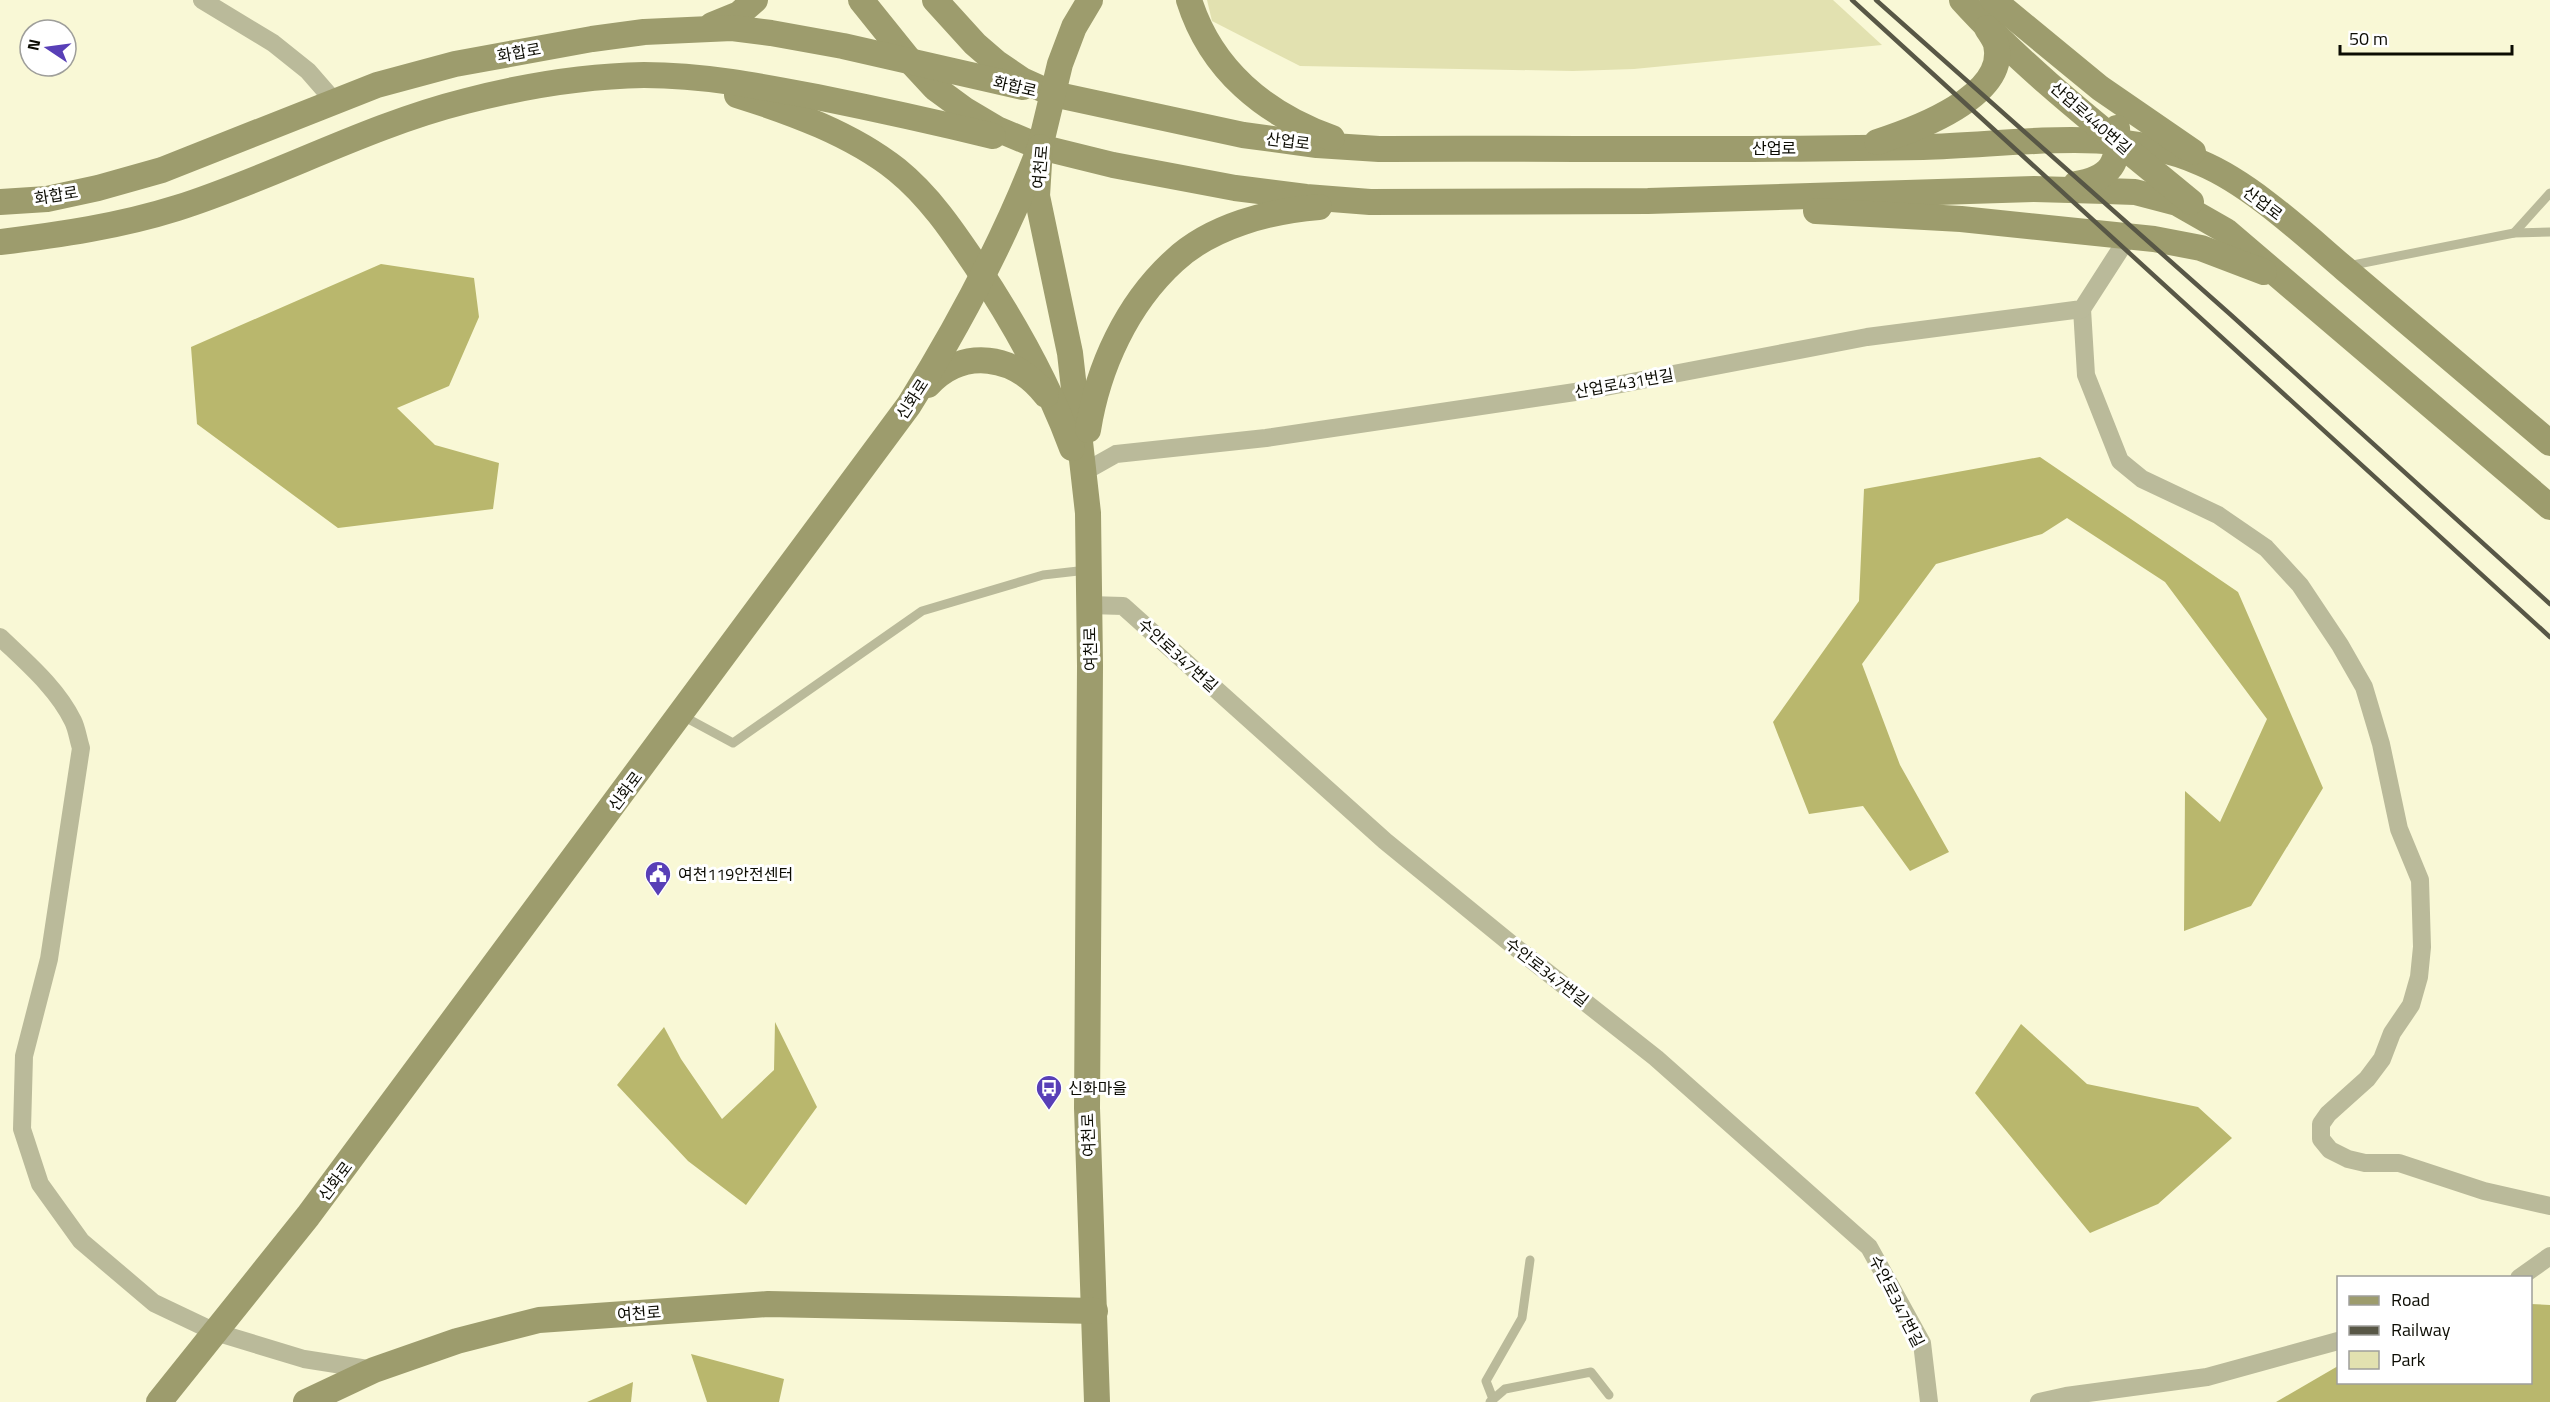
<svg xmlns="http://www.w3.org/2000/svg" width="2550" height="1402" viewBox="0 0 2550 1402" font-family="'Titillium Web','Noto Sans KR',sans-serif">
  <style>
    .green { fill: #e2e1b0 }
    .forest { fill: #b9b76d }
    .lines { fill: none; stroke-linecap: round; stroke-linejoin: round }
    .lane { stroke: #baba9a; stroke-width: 9 }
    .street { stroke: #baba9a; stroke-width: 18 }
    .secondary { stroke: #9d9c6d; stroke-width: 26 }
    .rail { stroke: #585746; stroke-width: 4.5 }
    .labels { text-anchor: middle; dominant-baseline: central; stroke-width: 6; stroke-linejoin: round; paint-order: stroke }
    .street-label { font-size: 16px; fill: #0c0c03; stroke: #fff }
    .poi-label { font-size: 16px; fill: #0c0c03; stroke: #fff; text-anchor: start }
  </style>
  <rect width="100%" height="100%" fill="#f9f8d6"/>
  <!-- green -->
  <polygon class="green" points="1207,0 1833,0 1882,45 1634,69 1573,71 1300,66 1212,21"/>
  <!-- forest -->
  <g class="forest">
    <polygon points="381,264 474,278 479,317 449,386 397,408 435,445 499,463 493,509 338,528 197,424 191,347"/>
    <polygon points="2040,457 2238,592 2323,788 2251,906 2184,931 2185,791 2220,822 2267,719 2165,582 2067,518 2042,534 1936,564 1862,664 1900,765 1949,852 1910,871 1863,806 1809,814 1773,722 1859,601 1864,489"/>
    <polygon points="775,1022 817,1107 746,1205 688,1161 617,1085 664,1027 681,1059 722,1119 774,1070"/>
    <polygon points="2021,1024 2087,1084 2198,1107 2232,1138 2158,1204 2090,1233 1975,1093"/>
    <polygon points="2531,1304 2550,1305 2550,1402 2276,1402 2338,1366 2338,1382 2530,1382"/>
    <polygon points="691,1354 784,1379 779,1402 707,1402"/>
    <polygon points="633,1382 631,1402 587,1402"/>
  </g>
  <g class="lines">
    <!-- lane -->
    <g class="lane">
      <polyline points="2514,233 2550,193"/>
      <polyline points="2348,266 2514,233 2550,232"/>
      <polyline points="681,715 733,743 922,611 1043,575 1087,570"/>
      <polyline points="1493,1399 1486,1381 1522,1318 1530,1260"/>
      <polyline points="1490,1402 1505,1389 1591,1372 1609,1395"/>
    </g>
    <!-- street -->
    <g class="street">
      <polyline points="202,0 273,43 308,71 335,102"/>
      <polyline points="2082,309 2086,375 2120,461 2142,479 2218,515 2266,548 2300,585 2340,645 2364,687 2381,744 2399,829 2420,880 2422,947 2419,977 2411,1005 2392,1033 2382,1059 2367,1079 2328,1114 2321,1124 2321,1139 2330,1150 2348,1159 2365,1163 2399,1163 2484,1191 2550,1206"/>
      <polyline points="1084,472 1116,454 1266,438 1595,389 1867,337 2082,309 2129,236"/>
      <polyline points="1089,605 1123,606 1385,841 1510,943 1656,1058 1869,1247 1922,1343 1929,1402"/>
      <path d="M0 637C26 662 57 688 73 721 77 729 78 739 81 748L49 959 24 1056 22 1129 40 1184 81 1241 154 1303 215 1332 304 1359 374 1370"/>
      <polyline points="2519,1278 2550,1256"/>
      <polyline points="2039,1402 2066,1396 2207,1377 2338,1341"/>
    </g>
    <!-- secondary -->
    <g class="secondary">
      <polyline points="861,0 910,61 935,88 965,110 997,129 1040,147 1113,165 1235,188 1306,197 1370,202 1648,201 2034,189 2106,191 2135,192 2177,203 2226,231 2550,507"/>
      <path d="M935 0 975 44 997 63 1022 80 1053 94 1243 135 1317 145 1379 149C1560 148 1742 151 1923 147 2015 145 2114 125 2201 163 2251 184 2304 234 2345 269 2414 327 2482 385 2550 443"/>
      <polyline points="1090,0 1074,27 1060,64 1040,147 1037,196 1070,353 1088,513 1090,666 1087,1108 1097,1402"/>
      <path d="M1189 0C1211 70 1265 114 1332 138"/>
      <path d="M1962 0C2029 74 2114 138 2191 202"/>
      <polyline points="1993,0 2100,88 2193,152"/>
      <polyline points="712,25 739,14 755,0"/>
      <path d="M737 95C791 112 852 134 897 170 929 196 952 230 975 264 1014 322 1048 383 1072 448"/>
      <path d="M1877 142C1914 130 2009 96 1996 44 1994 38 1990 33 1987 28"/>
      <path d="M2076 184C2111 178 2120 163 2117 128"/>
      <polyline points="0,202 47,199 98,188 162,170 377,85 455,64 592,39 644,32 732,28 771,33 843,46 1023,87"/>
      <polyline points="1816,211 1961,219 2154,239 2201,248 2264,272"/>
      <path d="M0 242C59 235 120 226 177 208 275 177 366 126 466 101 524 86 584 76 644 75 703 75 760 86 817 97 876 109 935 122 993 136"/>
      <path d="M928 385C963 347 1015 355 1046 395"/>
      <path d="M1088 430C1098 367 1127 304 1174 261 1211 226 1270 211 1319 207"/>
      <path d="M159 1402 308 1216 909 405C960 323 1006 237 1040 147"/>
      <polyline points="306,1402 374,1370 457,1341 539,1320 768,1304 1095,1311"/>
    </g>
    <!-- rail -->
    <g class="rail">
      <polyline points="1852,0 2550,637"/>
      <polyline points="1876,0 2231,315 2550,604"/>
    </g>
  </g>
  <!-- icons -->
  <defs>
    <g id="civic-pin" transform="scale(1.35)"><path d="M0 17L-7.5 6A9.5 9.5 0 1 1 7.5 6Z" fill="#583fb7" stroke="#fff"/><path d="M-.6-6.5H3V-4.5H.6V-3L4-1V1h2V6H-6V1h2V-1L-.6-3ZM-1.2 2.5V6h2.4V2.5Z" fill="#fff"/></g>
    <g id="bus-pin" transform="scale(1.35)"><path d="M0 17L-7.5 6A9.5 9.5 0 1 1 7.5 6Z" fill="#583fb7" stroke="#fff"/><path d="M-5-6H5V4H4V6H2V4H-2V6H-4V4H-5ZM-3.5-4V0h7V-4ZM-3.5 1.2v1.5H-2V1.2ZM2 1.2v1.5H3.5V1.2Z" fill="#fff"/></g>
  </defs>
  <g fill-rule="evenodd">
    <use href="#civic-pin" x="658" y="874"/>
    <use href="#bus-pin" x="1049" y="1088"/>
  </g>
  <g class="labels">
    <!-- street labels -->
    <g class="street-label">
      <text transform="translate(519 52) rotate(-10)">화합로</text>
      <text transform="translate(1015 86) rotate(13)">화합로</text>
      <text transform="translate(2091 118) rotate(41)">산업로440번길</text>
      <text transform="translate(1288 141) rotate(7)">산업로</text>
      <text x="1774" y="148">산업로</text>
      <text transform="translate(1040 167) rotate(-85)">여천로</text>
      <text transform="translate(56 195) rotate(-9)">화합로</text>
      <text transform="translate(2263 203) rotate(37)">산업로</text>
      <text transform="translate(1624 383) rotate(-10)">산업로431번길</text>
      <text transform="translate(912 399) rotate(-57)">신화로</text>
      <text transform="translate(1090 649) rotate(-91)">여천로</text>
      <text transform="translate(1178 655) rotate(42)">수안로347번길</text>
      <text transform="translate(625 791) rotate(-53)">신화로</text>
      <text transform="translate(1547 972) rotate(38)">수안로347번길</text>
      <text transform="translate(1088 1135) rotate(-92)">여천로</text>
      <text transform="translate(335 1181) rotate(-53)">신화로</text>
      <text transform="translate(1897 1301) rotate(63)">수안로347번길</text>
      <text transform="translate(639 1313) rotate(-4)">여천로</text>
    </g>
    <!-- poi labels -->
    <g class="poi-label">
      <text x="678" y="874">여천119안전센터</text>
      <text x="1068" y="1088">신화마을</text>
    </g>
  </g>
  <!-- legend -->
  <rect x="2337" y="1276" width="195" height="108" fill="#ffffff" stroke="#9e9e9a" stroke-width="1.5"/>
  <rect x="2349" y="1296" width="30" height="9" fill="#9d9c6d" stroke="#9e9e9a" stroke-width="1.5"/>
  <text x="2391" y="1306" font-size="18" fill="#0c0c03">Road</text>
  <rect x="2349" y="1326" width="30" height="9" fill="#585746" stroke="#9e9e9a" stroke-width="1.5"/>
  <text x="2391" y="1336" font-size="18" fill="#0c0c03">Railway</text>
  <rect x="2349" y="1351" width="30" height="18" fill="#e2e1b0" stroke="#9e9e9a" stroke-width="1.5"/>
  <text x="2391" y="1366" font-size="18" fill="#0c0c03">Park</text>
  <!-- north arrow -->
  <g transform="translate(48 48) rotate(283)"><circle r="28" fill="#ffffff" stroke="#9e9e9a" stroke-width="1.5"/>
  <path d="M0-4.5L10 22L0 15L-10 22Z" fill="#583fb7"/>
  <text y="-9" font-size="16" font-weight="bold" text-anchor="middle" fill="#0c0c03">N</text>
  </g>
  <!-- scale -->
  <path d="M2340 45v9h172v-9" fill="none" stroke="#0c0c03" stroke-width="3"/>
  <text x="2349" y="45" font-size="18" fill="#0c0c03" stroke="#ffffff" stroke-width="4.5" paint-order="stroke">50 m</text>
</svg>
